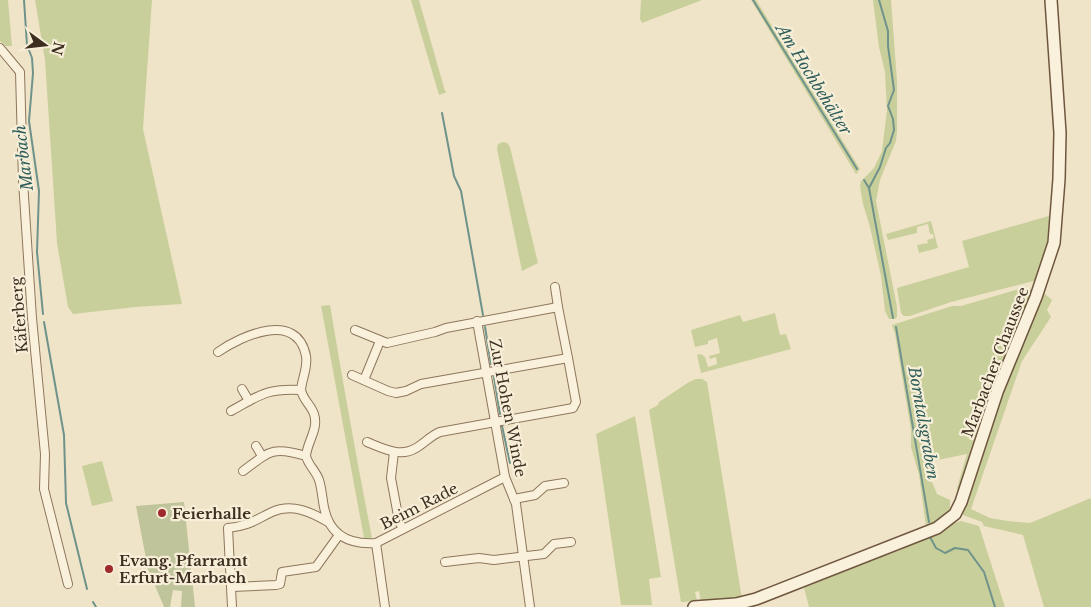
<svg xmlns="http://www.w3.org/2000/svg" width="1091" height="607" viewBox="0 0 1091 607" font-family="'Libre Baskerville',serif">
  <style>
    .green { fill: #c9cf9b }
    .cemetery { fill: #bfc49a }
    .lines { fill: none; stroke-linecap: round; stroke-linejoin: round }
    .stream { stroke: #6f938a; stroke-width: 2 }
    .street-casing { stroke: #8d765c; stroke-width: 10 }
    .secondary-casing { stroke: #6f573f; stroke-width: 14 }
    .street { stroke: #faf1dc; stroke-width: 8 }
    .secondary { stroke: #faf1dc; stroke-width: 11 }
    .poi-dot { fill: #9e2a2b; stroke: #f7eed8; stroke-width: 2 }
    .labels { text-anchor: middle; dominant-baseline: central; stroke-width: 4.5; stroke-linejoin: round; paint-order: stroke }
    .street-label { font-size: 15px; fill: #3d2e20; stroke: #f7eed8 }
    .poi-label { font-size: 15px; font-weight: bold; fill: #3d2e20; stroke: #f7eed8; text-anchor: start }
    .water-label { font-size: 16px; font-style: italic; fill: #2f5d5a; stroke: #f7eed8 }
  </style>
  <rect width="100%" height="100%" fill="#f0e4c8"/>
  <!-- green -->
  <g class="green">
    <polygon points="0,0 8,0 12,46 6,46 0,41"/>
    <polygon points="35,0 152,0 143,129 182,304 136,307 73,314 68,307 57,243 45,60"/>
    <polygon points="411,0 419,0 445,91 447,92 439,95"/>
    <polygon points="641,0 702,0 642,23 640,19"/>
    <polygon points="751,0 756,0 860,169 856,174"/>
    <polygon points="873,0 891,0 897,81 897,132 896,141 880,180 876,201 897,307 897,317 895,319 889,319 885,311 881,276 870,227 863,204 860,186 861,181 874,168 882,151 887,110 885,72 879,47"/>
    <polygon points="503,142 507,143 510,147 538,263 522,271 497,149 498,144"/>
    <polygon points="1052,215 1051,235 1038,280 951,302 910,316 904,316 901,313 897,288 969,267 962,241"/>
    <polygon points="931,221 938,248 919,253 917,245 928,243 927,240 934,238 933,234 930,234 928,224 917,227 917,233 888,240 886,234"/>
    <path d="M1026 287 1028 290 1034 288 959 496 957 488 967 454 923 463 926 479 932 482 937 494 950 500V508C943 516 937 522 926 526L919 475 911 447V430L895 334 892 325 952 306H961Z"/>
    <polygon points="1043,292 1052,300 1047,310 1051,317 1022,361 971,509 990,518 1008,521 1030,523 1091,498 1091,607 1044,607 1023,535 984,526 982,522 963,515 962,512 989,423"/>
    <path d="M330 305C343 383 357 461 372 538H364L321 306Z"/>
    <polygon points="775,313 780,335 786,334 791,349 701,373 697,355 701,354 705,357 708,367 717,364 716,357 710,359 709,356 720,353 717,338 708,341 708,344 695,347 691,330 740,315 743,322"/>
    <polygon points="696,379 702,379 707,382 742,599 701,602 699,591 695,592 697,601 681,602 649,410 658,405 659,402 689,382"/>
    <polygon points="635,416 661,577 649,579 652,605 621,605 596,434"/>
    <polygon points="102,461 113,501 92,506 82,466"/>
    <polygon points="961,521 979,526 1005,607 809,607 804,588 871,560 898,551 918,541 942,533 954,523"/>
  </g>
  <!-- cemetery -->
  <polygon class="cemetery" points="184,502 195,607 181,607 182,591 173,590 170,607 164,607 148,569 136,506"/>
  <g class="lines">
    <!-- stream -->
    <g class="stream">
      <polyline points="24,0 27,45 32,58 33,73 29,121 39,191 37,252 43,314"/>
      <polyline points="753,0 857,169"/>
      <polyline points="879,0 888,31 888,46 894,90 888,106 893,119 894,130 890,143 886,148 880,167 869,188 893,318"/>
      <polyline points="442,113 454,176 461,191 483,315"/>
      <polyline points="864,180 869,188"/>
      <polyline points="44,322 64,435 66,503 87,589"/>
      <polyline points="485,327 491,364"/>
      <polyline points="896,327 929,522"/>
      <polyline points="494,377 500,414"/>
      <polyline points="502,426 510,463"/>
      <polyline points="930,537 936,548 945,553 955,548 968,550 984,572 995,607"/>
      <polyline points="93,602 96,607"/>
    </g>
    <!-- street casing -->
    <g class="street-casing">
      <g id="street">
        <polyline points="0,48 20,72 23,181 32,318 45,454 44,489 68,584"/>
        <polyline points="477,321 505,477 516,504 530,607"/>
        <polyline points="355,330 387,343 435,332 446,328 558,307 555,287"/>
        <path d="M218 352C241 336 297 310 306 356 308 368 302 378 301 390"/>
        <polyline points="352,375 388,391 396,393 406,391 421,384 568,358 558,307"/>
        <polyline points="364,380 380,341"/>
        <polyline points="242,389 249,401"/>
        <path d="M231 411C260 395 267 388 301 390 303 400 311 405 314 414 319 429 307 442 306 456"/>
        <path d="M367 442C382 448 400 458 416 448 425 443 430 436 440 432L573 408 576 402 568 358"/>
        <polyline points="256,446 262,456"/>
        <polyline points="394,452 391,478 399,521 403,529"/>
        <path d="M243 471C270 451 272 446 306 456 308 465 316 471 319 480 322 489 322 498 324 507 329 535 349 545 376 543L505 477"/>
        <polyline points="514,499 535,495 545,486 564,483"/>
        <polyline points="376,543 385,607"/>
        <polyline points="445,562 479,558 494,560 544,554 554,544 571,542"/>
        <polyline points="232,587 276,585 280,584 282,572 316,567 339,535"/>
        <path d="M232 607 228 528C249 526 255 520 272 512 292 503 311 512 328 522"/>
      </g>
    </g>
    <!-- secondary casing -->
    <g class="secondary-casing">
      <polyline id="secondary" points="694,607 736,604 756,599 937,528 955,514 961,502 997,392 1036,297 1054,243 1059,179 1060,133 1051,0"/>
    </g>
    <!-- street -->
    <use href="#street" class="street"/>
    <!-- secondary -->
    <use href="#secondary" class="secondary"/>
  </g>
  <!-- markers -->
  <g class="poi-dot">
    <circle cx="162" cy="513" r="5"/>
    <circle cx="109" cy="569" r="5"/>
  </g>
  <g class="labels">
    <!-- street labels -->
    <g class="street-label">
      <text transform="translate(19 315) rotate(-95)">Käferberg</text>
      <text transform="translate(995 362) rotate(-69)">Marbacher Chaussee</text>
      <text transform="translate(508 408) rotate(79)">Zur Hohen Winde</text>
      <text transform="translate(419 506) rotate(-27)">Beim Rade</text>
    </g>
    <!-- poi labels -->
    <g class="poi-label">
      <text x="172" y="513">Feierhalle</text>
      <text x="119" y="560">Evang. Pfarramt<tspan x="119" dy="17">Erfurt-Marbach</tspan></text>
    </g>
    <!-- water labels -->
    <g class="water-label">
      <text transform="translate(814 79) rotate(58)">Am Hochbehälter</text>
      <text transform="translate(23 158) rotate(-97)">Marbach</text>
      <text transform="translate(924 423) rotate(80)">Borntalsgraben</text>
    </g>
  </g>
  <!-- north arrow -->
  <g transform="translate(45 45) rotate(105)" stroke="#f7eed8" stroke-width="4" paint-order="stroke">
  <path d="M0-4L9 19L0 12L-9 19Z" fill="#3d2e20"/>
  <text y="-8" font-size="14" font-weight="bold" text-anchor="middle" fill="#3d2e20">N</text>
  </g>
</svg>
